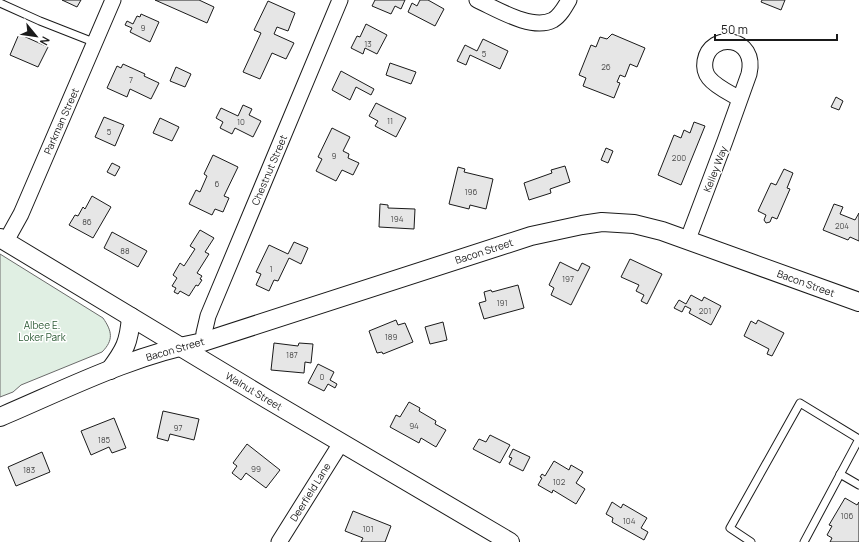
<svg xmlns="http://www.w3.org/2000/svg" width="859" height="542" viewBox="0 0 859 542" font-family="Manrope,sans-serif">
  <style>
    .green { fill: #e0efe3; stroke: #6a6a6a }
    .building { fill: #e6e6e6; stroke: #1a1a1a }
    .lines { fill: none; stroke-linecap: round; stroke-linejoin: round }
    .service-casing { stroke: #1a1a1a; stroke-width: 9 }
    .minor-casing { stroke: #1a1a1a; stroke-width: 17 }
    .tertiary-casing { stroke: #1a1a1a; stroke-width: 20 }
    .service { stroke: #fff; stroke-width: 7 }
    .minor { stroke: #fff; stroke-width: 15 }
    .tertiary { stroke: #fff; stroke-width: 18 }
    .labels { text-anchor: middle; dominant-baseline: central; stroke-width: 3; stroke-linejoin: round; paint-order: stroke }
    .number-label { font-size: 8px; fill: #4d4d4d }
    .street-label { font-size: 10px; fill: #1a1a1a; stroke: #fff }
    .park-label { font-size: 10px; fill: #2b5a34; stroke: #fff }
  </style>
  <rect width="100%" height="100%" fill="#fff"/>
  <!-- green -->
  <path class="green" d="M0 254 103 318C112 331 114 340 102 352L21 385 13 392 0 397Z"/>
  <!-- building -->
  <g class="building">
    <polygon points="62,0 81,0 77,7"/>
    <polygon points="155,0 199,0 214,7 207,23"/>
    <polygon points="375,0 405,0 401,9 395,6 391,14 372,6"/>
    <polygon points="420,0 428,0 444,9 435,26 408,12 412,3 417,6"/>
    <polygon points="762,0 785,0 781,10 761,2"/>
    <polygon points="268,1 295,13 288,31 277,27 274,34 294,43 286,59 272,53 260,79 243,72 261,33 254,30"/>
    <polygon points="141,14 159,22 150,42 130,32 132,28 125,25 127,21 133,24 137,16 140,17"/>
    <polygon points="366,24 387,35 377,54 365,48 363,54 351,48 357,36 360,37"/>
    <polygon points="19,34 48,47 38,67 10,55"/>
    <polygon points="612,34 645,48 637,67 630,64 625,77 620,75 617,82 620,83 614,98 583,86 586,78 579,75 591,45 596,47 600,37 607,39"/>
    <polygon points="483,39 508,51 500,69 470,55 466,65 457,61 465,45 477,51"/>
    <polygon points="390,63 416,72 411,84 386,75"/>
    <polygon points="123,64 145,74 144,76 159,83 151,99 130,89 127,97 107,88 117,66 121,68"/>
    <polygon points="176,67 191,74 185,87 170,81"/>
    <polygon points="341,71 374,89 371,95 356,87 350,100 332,90"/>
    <polygon points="836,97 843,101 839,110 831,107"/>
    <polygon points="376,103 406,118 396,137 375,126 378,121 369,116"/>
    <polygon points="243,105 252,109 249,115 261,121 253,137 235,128 232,134 220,128 223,122 216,118 221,108 238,116"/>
    <polygon points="104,117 124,125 115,146 95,137"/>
    <polygon points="160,118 179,127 172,141 153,133"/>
    <polygon points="694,122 705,126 681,185 658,175 674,135 681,138 684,130 690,133"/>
    <polygon points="332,128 350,137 343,151 349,154 348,158 359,163 353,175 342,170 336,181 316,171 322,159 318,157"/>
    <polygon points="606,148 613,151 608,163 601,160"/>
    <polygon points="213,155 238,167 224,196 229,198 223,212 215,209 212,215 189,204 196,190 200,192 207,176 204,174"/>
    <polygon points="112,163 120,167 115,176 107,172"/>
    <polygon points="565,166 570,182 550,189 551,193 529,200 524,183 552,173 551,170"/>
    <polygon points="458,167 465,169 464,172 493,179 486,209 470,205 469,209 449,204"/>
    <polygon points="784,169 793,173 787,188 790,189 777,219 772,217 770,222 766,223 764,220 766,215 758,211 771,183 776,185"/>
    <polygon points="92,196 111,207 93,238 69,225 75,215 78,216 83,207 85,209"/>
    <polygon points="380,204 388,205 388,208 415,209 414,229 379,227"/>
    <polygon points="834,204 843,207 840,214 855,220 859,213 859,241 850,237 848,240 823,230"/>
    <polygon points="200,230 214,238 205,252 209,254 197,273 202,276 200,279 202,280 198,286 196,285 189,296 180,291 178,294 174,292 176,288 172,286 177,278 173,275 180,263 184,266 195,249 190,246"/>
    <polygon points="112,232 147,251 138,267 104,248"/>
    <polygon points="294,242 308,248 301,264 289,258 278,281 274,280 269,291 256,285 261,274 256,272 269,245 288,254"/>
    <polygon points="630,259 662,274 647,304 641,301 644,295 636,291 639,285 621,277"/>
    <polygon points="560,262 578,271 582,263 590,267 571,305 551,295 554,288 549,285"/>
    <polygon points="518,285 524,308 484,319 479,303 486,301 484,292 491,290 492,292"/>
    <polygon points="691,295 702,301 704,297 721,306 711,325 689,313 691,309 685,306 682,312 674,308 679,300 686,304"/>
    <polygon points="396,320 398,325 405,323 413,342 383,354 382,352 377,353 369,331"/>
    <polygon points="758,320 784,333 772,356 767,354 769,349 744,336 751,321 756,324"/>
    <polygon points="443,322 447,340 430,344 425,327"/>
    <polygon points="274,343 298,346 299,343 313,344 311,363 305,362 304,373 271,370"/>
    <polygon points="318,364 334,372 330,380 337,384 335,388 328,384 324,391 308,383"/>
    <polygon points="409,402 420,408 419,411 436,421 435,424 446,430 436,447 421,438 419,443 390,427 396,415 400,417"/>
    <polygon points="163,411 199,419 194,440 170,434 168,441 157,438"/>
    <polygon points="114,418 126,448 112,453 109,447 91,455 81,431"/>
    <polygon points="490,435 510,445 500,463 473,449 479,439 486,442"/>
    <polygon points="247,444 280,470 266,488 246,473 241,480 232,473 237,466 233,463"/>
    <polygon points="513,449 530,457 523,471 509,464 512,458 509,457"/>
    <polygon points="42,452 50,472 16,486 8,467"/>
    <polygon points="554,461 569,470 571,465 583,472 576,483 585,489 576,504 553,490 552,493 538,485 542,478 540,477 542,474 545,476"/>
    <polygon points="845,498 857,505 859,502 859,542 830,542 832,538 827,535 832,526 829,525"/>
    <polygon points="612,502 621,508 623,504 647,518 641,528 648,532 644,540 612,522 613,518 606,514"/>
    <polygon points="353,511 391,526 385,542 361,542 363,538 345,531"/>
  </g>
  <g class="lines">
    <!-- service casing -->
    <g class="service-casing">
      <g id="service">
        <polyline points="0,3 40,21 96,43"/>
        <polyline points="840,474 859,485"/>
        <polyline points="751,542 730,528 800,403 859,439"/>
        <polyline points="804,542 859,439"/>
      </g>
    </g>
    <!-- minor casing -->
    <g class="minor-casing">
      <g id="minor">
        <path d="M477 0C497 9 532 31 553 20 560 16 565 7 569 0"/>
        <path d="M688 239 725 141 749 74C758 36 710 31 705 61 704 67 705 73 709 78 716 87 730 93 740 99"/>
        <polyline points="6,241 21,214 113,0"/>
        <polyline points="203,342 204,333 208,316 340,0"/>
        <polyline points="279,542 341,443"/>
      </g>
    </g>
    <!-- tertiary casing -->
    <g class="tertiary-casing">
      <g id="tertiary">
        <polyline points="0,238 267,399 510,542"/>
        <path d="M110 370C125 350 129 342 131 317"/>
        <path d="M0 417C66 389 132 355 203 342L531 236 582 225 602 222 634 224 662 231 859 302"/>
      </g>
    </g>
    <!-- service -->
    <use href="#service" class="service"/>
    <!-- minor -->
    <use href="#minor" class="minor"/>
    <!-- tertiary -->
    <use href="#tertiary" class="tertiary"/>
  </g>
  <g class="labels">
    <!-- number labels -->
    <g class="number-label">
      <text x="143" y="27">9</text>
      <text x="368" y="43">13</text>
      <text x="484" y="53">5</text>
      <text x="606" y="66">26</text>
      <text x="131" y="79">7</text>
      <text x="390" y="120">11</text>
      <text x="241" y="121">10</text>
      <text x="109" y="131">5</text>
      <text x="334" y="155">9</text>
      <text x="679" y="157">200</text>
      <text x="217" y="183">6</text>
      <text x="471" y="191">196</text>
      <text x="397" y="218">194</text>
      <text x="87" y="221">86</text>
      <text x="842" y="225">204</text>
      <text x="125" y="250">88</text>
      <text x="271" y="268">1</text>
      <text x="568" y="278">197</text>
      <text x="502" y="302">191</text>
      <text x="705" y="310">201</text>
      <text x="391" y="336">189</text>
      <text x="292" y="354">187</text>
      <text x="322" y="376">0</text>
      <text x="414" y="425">94</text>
      <text x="178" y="427">97</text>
      <text x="104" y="439">185</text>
      <text x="256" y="468">99</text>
      <text x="29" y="469">183</text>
      <text x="559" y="481">102</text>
      <text x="847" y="515">106</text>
      <text x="629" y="520">104</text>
      <text x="368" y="528">101</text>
    </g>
    <!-- street labels -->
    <g class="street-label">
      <text transform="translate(61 121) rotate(-66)">Parkman Street</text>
      <text transform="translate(715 169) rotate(-69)">Kelley Way</text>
      <text transform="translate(269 170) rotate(-67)">Chestnut Street</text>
      <text transform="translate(484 251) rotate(-18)">Bacon Street</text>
      <text transform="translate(806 283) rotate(20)">Bacon Street</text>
      <text transform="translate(175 349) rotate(-16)">Bacon Street</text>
      <text transform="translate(254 391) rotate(31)">Walnut Street</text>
      <text transform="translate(310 492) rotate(-58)">Deerfield Lane</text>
    </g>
    <!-- park labels -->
    <g class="park-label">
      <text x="42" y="325">Albee E.<tspan x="42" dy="12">Loker Park</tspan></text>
    </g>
  </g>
  <!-- north arrow -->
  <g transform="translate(36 36) rotate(119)" stroke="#ffffff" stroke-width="3" paint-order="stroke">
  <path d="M0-3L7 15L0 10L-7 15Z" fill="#1a1a1a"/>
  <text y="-6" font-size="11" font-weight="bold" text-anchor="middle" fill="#1a1a1a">N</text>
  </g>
  <!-- scale -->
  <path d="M715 34v6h122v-6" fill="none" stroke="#1a1a1a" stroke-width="2"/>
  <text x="721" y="34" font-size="12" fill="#1a1a1a" stroke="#ffffff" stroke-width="3" paint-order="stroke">50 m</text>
</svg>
